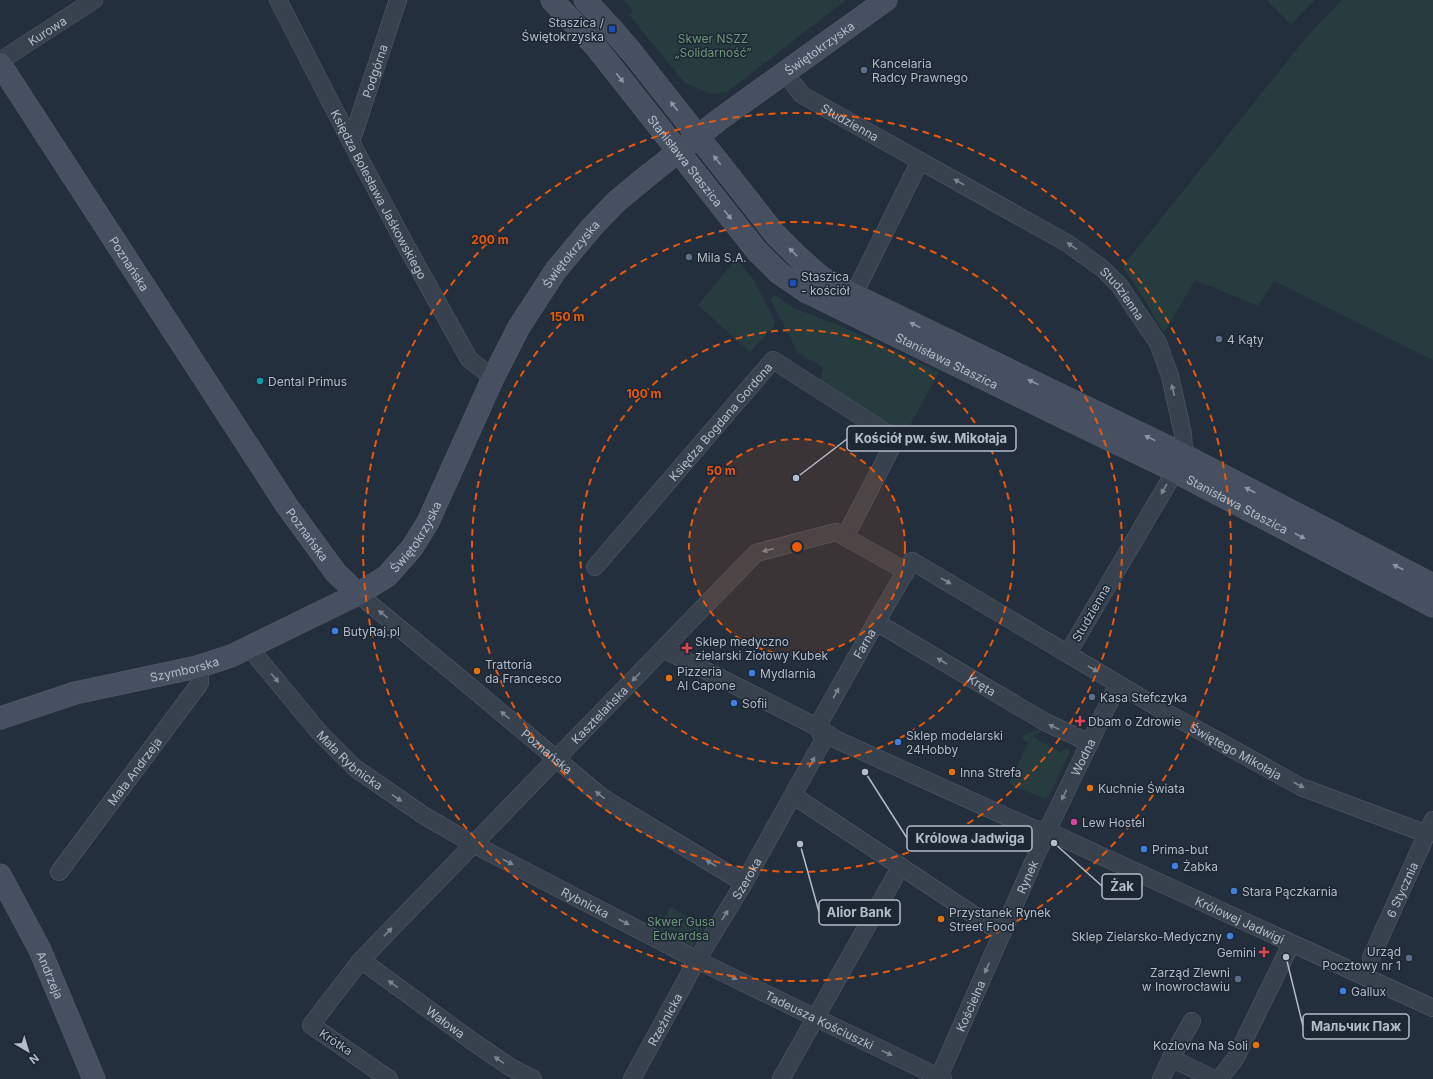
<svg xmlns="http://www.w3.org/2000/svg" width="1433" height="1079" viewBox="0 0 1433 1079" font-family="Inter,sans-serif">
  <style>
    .green { fill: #263c3f }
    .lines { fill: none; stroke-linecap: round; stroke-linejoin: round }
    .street-casing { stroke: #565f6c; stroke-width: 18 }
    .secondary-casing { stroke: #565f6c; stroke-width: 23 }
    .street { stroke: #38414e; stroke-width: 17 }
    .secondary { stroke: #465061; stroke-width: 22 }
    .oneway { fill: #8e96a5 }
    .oneway2 { fill: #7c8592 }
    .ring { fill: none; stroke: #e8590c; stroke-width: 2; stroke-dasharray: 7 5 }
    .transit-dot { fill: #1a4fb4; stroke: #1d2633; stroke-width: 1.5 }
    .service-dot { fill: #5c6f8a; stroke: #1d2633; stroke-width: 1.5 }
    .culture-dot { fill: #0f9aa8; stroke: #1d2633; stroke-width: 1.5 }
    .shop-dot { fill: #3f7fe0; stroke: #1d2633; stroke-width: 1.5 }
    .health-dot { fill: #e0444e; stroke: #1d2633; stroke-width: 1.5 }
    .food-dot { fill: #e8710a; stroke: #1d2633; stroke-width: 1.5 }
    .hotel-dot { fill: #d1479c; stroke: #1d2633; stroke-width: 1.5 }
    .labels { text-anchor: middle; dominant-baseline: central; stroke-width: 3; stroke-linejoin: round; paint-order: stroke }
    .poi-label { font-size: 12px; fill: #b4bcc9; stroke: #1d2633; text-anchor: start }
    .street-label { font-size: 12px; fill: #b4bcc9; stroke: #1d2633 }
    .park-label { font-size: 12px; fill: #6b9a76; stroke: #1d2633 }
    .centre { fill: #e8590c; stroke: #1d2633; stroke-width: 2 }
    .ring-label { font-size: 12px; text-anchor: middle; font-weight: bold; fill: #e8590c; stroke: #1d2633; stroke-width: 3; stroke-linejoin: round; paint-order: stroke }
    .leader { fill: none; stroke: #b4bcc9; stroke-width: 1.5 }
    .callout-dot { fill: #b4bcc9; stroke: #1d2633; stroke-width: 1.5 }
    .callout { fill: #1d2633; stroke: #b4bcc9; stroke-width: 1.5 }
    .callout-label { font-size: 13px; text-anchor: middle; font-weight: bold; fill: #b4bcc9 }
  </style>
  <rect width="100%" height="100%" fill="#242f3e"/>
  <!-- green -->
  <g class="green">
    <polygon points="624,0 846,0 727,92 711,94 685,83 629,15 633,11"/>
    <polygon points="1267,0 1315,0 1291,25"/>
    <polygon points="1342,0 1433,0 1433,360 1274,281 1258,306 1195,280 1164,333 1135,284 1122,267 1310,33"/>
    <polygon points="736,259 752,277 775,321 774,326 750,352 698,305"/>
    <polygon points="776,296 794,308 843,327 939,372 904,436 820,381 823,367 798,353 771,300 772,297"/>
    <polygon points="1041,729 1040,732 1033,735 1033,737 1060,752 1068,748 1070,752 1049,796 1045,799 1009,784 1028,743 1021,738 1023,735"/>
    <polygon points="671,907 704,927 691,950 657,930"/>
  </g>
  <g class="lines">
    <!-- street casing -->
    <g class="street-casing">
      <g id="street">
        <path id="s1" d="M278 0 351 142 405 244 469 359 493 378"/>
        <path id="s2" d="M0 61 94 0"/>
        <path id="s3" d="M785 73 802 95 1067 243 1103 269 1119 285 1158 343 1170 376 1183 434 1184 456 1068 653"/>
        <path id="s4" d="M351 142 398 0"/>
        <polyline points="859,284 920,161"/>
        <path id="s5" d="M595 567 773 360 896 439 845 537"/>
        <path id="s6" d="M358 594 460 678 603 798 744 883"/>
        <path id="s7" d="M876 622 1045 722 1090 743"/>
        <path id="s8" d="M253 647 257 657 319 732 355 768 423 815 473 844 697 960 816 1018 943 1079"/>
        <path id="s9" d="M663 649 817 727 837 740 1034 829 1047 831 1433 1008"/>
        <path id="s10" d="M817 727 876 622 912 561 1155 706 1301 787 1427 834"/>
        <polyline points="794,796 989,925 1003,932"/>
        <path id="s11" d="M59 872 200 683V676L197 667"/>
        <path id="s12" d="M1371 958 1433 820"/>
        <path id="s13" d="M361 960 472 1041 510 1067 533 1079"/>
        <polyline points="1171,1058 1214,1079"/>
        <path id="s14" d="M389 1079 311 1025 361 960 756 553 836 532 906 571"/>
        <path id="s15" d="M632 1079 697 960 744 883 824 739 817 727"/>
        <polyline points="781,1079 901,866"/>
        <path id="s16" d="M938 1079 1047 831 1118 684"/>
        <polyline points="1161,1079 1171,1058 1192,1021"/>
        <polyline points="1219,1079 1235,1059 1291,944"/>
      </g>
    </g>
    <!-- secondary casing -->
    <g class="secondary-casing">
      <g id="secondary">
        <path id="s17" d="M552 0 572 21 596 47 756 250 779 273 807 292 1075 423 1159 463 1433 606"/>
        <polyline points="585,0 612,29 634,55 775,234 797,256 822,278 854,295 1168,447 1433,585"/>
        <path id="s18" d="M0 64 287 506 336 573 358 594"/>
        <path id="s19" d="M0 718 75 693 197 667 231 656 358 594 387 576 412 548 428 522 493 378 519 327 556 270 592 227 617 201 651 173 720 119 886 0"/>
        <path id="s20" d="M0 875 40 950 94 1079"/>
      </g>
    </g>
    <!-- street -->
    <use href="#street" class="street"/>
    <!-- secondary -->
    <use href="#secondary" class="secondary"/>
  </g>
  <!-- one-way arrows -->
  <defs><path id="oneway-solid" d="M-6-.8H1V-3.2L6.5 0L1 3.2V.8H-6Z"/></defs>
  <g class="oneway">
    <use href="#oneway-solid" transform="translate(620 78) rotate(51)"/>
    <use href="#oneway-solid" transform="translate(674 106) rotate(-128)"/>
    <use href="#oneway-solid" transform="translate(717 160) rotate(-128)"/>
    <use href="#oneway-solid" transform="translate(728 215) rotate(52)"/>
    <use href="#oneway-solid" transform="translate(793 252) rotate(-135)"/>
    <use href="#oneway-solid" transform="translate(915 325) rotate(-154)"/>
    <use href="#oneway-solid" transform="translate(1033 382) rotate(-154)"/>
    <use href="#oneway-solid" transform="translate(1150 438) rotate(-154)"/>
    <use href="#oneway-solid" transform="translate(1250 490) rotate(-153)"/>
    <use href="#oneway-solid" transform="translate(1300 536) rotate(28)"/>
    <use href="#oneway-solid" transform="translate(1398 567) rotate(-153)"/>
  </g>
  <g class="oneway2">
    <use href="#oneway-solid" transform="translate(959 182) rotate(-151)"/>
    <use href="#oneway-solid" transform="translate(1072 246) rotate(-145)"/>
    <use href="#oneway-solid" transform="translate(1173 390) rotate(-103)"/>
    <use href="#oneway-solid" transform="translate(1164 489) rotate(120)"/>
    <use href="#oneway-solid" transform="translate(768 550) rotate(165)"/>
    <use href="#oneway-solid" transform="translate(946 581) rotate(30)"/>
    <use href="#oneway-solid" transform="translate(383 614) rotate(-141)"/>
    <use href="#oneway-solid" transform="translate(942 661) rotate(-149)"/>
    <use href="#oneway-solid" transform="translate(1093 669) rotate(31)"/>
    <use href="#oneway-solid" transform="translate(636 677) rotate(134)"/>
    <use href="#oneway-solid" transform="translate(275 678) rotate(50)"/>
    <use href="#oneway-solid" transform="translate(836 693) rotate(-61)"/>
    <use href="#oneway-solid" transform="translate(505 715) rotate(-139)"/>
    <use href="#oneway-solid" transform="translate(1054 727) rotate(-155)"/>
    <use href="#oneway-solid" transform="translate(812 762) rotate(-61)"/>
    <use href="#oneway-solid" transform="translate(1299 785) rotate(27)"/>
    <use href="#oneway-solid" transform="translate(600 795) rotate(-142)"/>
    <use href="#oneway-solid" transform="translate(1064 795) rotate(116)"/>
    <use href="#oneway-solid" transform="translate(397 798) rotate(34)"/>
    <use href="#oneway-solid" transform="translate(508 862) rotate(27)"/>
    <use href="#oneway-solid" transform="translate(711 863) rotate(-149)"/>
    <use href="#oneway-solid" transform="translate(725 915) rotate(-58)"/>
    <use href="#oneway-solid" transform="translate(624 922) rotate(27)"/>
    <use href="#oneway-solid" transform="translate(388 932) rotate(-46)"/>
    <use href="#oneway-solid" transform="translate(987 968) rotate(114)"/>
    <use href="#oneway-solid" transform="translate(732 977) rotate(26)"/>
    <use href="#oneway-solid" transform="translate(393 984) rotate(-144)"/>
    <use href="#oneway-solid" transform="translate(887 1053) rotate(26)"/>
    <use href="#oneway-solid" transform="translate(499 1060) rotate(-146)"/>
  </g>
  <!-- distance rings -->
  <circle cx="797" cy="547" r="108" fill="#e8590c" fill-opacity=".12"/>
  <g class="ring">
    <circle cx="797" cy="547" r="108"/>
    <circle cx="797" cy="547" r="217"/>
    <circle cx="797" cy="547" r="325"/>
    <circle cx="797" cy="547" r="434"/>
  </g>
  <!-- markers -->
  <g class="transit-dot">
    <rect x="608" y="25" width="8" height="8" rx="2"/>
    <rect x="789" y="279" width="8" height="8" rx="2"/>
  </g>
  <g class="service-dot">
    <circle cx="864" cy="70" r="4"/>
    <circle cx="689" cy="257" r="4"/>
    <circle cx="1219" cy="339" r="4"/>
    <circle cx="1092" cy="697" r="4"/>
    <circle cx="1409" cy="958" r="4"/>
    <circle cx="1238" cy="979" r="4"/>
  </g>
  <circle class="culture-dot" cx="260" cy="381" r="4"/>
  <g class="shop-dot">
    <circle cx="335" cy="631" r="4"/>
    <circle cx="752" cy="673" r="4"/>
    <circle cx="734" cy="703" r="4"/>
    <circle cx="898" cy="742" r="4"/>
    <circle cx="1144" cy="849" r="4"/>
    <circle cx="1175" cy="866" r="4"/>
    <circle cx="1234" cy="891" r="4"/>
    <circle cx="1230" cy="936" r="4"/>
    <circle cx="1343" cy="991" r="4"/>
  </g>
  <g class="health-dot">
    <path d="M685 642h4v4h4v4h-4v4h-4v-4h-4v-4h4z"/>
    <path d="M1078 715h4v4h4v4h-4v4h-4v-4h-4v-4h4z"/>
    <path d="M1262 946h4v4h4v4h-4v4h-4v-4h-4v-4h4z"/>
  </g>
  <g class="food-dot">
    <circle cx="477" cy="671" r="4"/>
    <circle cx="669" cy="678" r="4"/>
    <circle cx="952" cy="772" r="4"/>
    <circle cx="1090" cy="788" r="4"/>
    <circle cx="941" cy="919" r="4"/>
    <circle cx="1256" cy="1045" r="4"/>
  </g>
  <circle class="hotel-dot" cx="1074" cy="822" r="4"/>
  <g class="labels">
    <!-- poi labels -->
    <g class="poi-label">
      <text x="604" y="22" text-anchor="end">Staszica /<tspan x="604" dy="14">Świętokrzyska</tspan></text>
      <text x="872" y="63">Kancelaria<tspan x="872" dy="14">Radcy Prawnego</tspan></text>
      <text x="697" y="257">Mila S.A.</text>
      <text x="801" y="276">Staszica<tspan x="801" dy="14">- kościół</tspan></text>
      <text x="1227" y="339">4 Kąty</text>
      <text x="268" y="381">Dental Primus</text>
      <text x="343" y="631">ButyRaj.pl</text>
      <text x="695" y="641">Sklep medyczno<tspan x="695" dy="14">zielarski Ziołowy Kubek</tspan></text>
      <text x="485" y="664">Trattoria<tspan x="485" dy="14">da Francesco</tspan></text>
      <text x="677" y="671">Pizzeria<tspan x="677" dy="14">Al Capone</tspan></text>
      <text x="760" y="673">Mydlarnia</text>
      <text x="1100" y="697">Kasa Stefczyka</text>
      <text x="742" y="703">Sofii</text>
      <text x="1088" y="721">Dbam o Zdrowie</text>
      <text x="906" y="735">Sklep modelarski<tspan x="906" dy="14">24Hobby</tspan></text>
      <text x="960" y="772">Inna Strefa</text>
      <text x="1098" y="788">Kuchnie Świata</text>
      <text x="1082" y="822">Lew Hostel</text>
      <text x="1152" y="849">Prima-but</text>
      <text x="1183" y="866">Żabka</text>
      <text x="1242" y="891">Stara Pączkarnia</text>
      <text x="949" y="912">Przystanek Rynek<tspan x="949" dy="14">Street Food</tspan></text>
      <text x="1222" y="936" text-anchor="end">Sklep Zielarsko-Medyczny</text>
      <text x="1401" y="951" text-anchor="end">Urząd<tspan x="1401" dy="14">Pocztowy nr 1</tspan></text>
      <text x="1256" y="952" text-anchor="end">Gemini</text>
      <text x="1230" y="972" text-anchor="end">Zarząd Zlewni<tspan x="1230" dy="14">w Inowrocławiu</tspan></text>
      <text x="1351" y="991">Gallux</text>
      <text x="1248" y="1045" text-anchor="end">Kozlovna Na Soli</text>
    </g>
    <!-- street labels -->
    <g class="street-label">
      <text stroke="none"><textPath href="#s2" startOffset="56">Kurowa</textPath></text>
      <text stroke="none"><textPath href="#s19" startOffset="1112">Świętokrzyska</textPath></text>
      <text stroke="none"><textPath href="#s4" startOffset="75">Podgórna</textPath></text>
      <text stroke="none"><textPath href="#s3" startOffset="83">Studzienna</textPath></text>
      <text stroke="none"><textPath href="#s17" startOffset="209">Stanisława Staszica</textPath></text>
      <text stroke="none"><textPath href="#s1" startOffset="219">Księdza Bolesława Jaśkowskiego</textPath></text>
      <text stroke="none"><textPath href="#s19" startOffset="788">Świętokrzyska</textPath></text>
      <text stroke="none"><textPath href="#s18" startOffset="238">Poznańska</textPath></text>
      <text stroke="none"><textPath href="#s3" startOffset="407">Studzienna</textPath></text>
      <text stroke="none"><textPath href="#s17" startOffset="545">Stanisława Staszica</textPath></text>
      <text stroke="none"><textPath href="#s5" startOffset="192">Księdza Bogdana Gordona</textPath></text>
      <text stroke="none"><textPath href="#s17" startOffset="869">Stanisława Staszica</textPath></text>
      <text stroke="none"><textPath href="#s18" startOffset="562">Poznańska</textPath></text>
      <text stroke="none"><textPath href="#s19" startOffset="464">Świętokrzyska</textPath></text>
      <text transform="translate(1091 613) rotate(-60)">Studzienna</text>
      <text stroke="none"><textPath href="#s10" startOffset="96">Farna</textPath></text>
      <text stroke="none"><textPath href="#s19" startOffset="191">Szymborska</textPath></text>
      <text stroke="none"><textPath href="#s7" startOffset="123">Kręta</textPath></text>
      <text stroke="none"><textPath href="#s14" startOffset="519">Kasztelańska</textPath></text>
      <text stroke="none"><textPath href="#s6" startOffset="246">Poznańska</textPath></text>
      <text stroke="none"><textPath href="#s10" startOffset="567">Świętego Mikołaja</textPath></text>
      <text stroke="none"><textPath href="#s16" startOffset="353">Wodna</textPath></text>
      <text stroke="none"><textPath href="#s8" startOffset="150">Mała Rybnicka</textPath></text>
      <text stroke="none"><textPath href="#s11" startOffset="126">Mała Andrzeja</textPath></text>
      <text stroke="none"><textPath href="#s16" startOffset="221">Rynek</textPath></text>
      <text stroke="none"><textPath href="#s15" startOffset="231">Szeroka</textPath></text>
      <text stroke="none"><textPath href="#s12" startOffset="75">6 Stycznia</textPath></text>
      <text stroke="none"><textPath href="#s8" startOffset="426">Rybnicka</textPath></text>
      <text stroke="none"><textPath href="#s9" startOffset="638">Królowej Jadwigi</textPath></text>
      <text stroke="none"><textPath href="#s20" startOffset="112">Andrzeja</textPath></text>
      <text stroke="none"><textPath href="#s16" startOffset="80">Kościelna</textPath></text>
      <text stroke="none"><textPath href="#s15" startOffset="68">Rzeźnicka</textPath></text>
      <text stroke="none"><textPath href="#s8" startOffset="688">Tadeusza Kościuszki</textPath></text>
      <text stroke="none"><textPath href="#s13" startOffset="105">Wałowa</textPath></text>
      <text transform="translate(336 1042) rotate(34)">Krótka</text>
    </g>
    <!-- park labels -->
    <g class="park-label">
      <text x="713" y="38">Skwer NSZZ<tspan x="713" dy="14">„Solidarność”</tspan></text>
      <text x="681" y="921">Skwer Gusa<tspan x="681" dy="14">Edwardsa</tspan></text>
    </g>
  </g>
  <circle cx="797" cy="547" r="6" class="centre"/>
  <g class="ring-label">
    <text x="490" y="244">200 m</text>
    <text x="567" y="321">150 m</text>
    <text x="644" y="398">100 m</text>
    <text x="721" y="475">50 m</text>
  </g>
  <!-- callouts -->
  <path class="leader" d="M796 478L847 439M865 772L907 838M1054 843L1102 886M800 844L819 912M1286 957L1303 1026"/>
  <g class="callout-dot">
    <circle cx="796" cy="478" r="4"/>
    <circle cx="865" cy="772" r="4"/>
    <circle cx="1054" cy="843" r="4"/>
    <circle cx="800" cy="844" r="4"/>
    <circle cx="1286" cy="957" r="4"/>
  </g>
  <g class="callout">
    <rect x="847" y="426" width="169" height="25" rx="4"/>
    <rect x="907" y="826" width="125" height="25" rx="4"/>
    <rect x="1102" y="874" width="40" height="25" rx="4"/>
    <rect x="819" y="900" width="81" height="25" rx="4"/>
    <rect x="1303" y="1014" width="106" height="25" rx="4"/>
  </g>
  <g class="callout-label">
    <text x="931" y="443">Kościół pw. św. Mikołaja</text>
    <text x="970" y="843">Królowa Jadwiga</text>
    <text x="1122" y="891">Żak</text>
    <text x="859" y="917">Alior Bank</text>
    <text x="1356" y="1031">Мальчик Паж</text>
  </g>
  <!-- north arrow -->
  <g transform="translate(28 1051) rotate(142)" stroke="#1d2633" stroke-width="3" paint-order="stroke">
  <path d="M0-3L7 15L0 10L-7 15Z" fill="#b4bcc9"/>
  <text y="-6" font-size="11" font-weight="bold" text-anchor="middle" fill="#b4bcc9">N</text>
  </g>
</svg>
